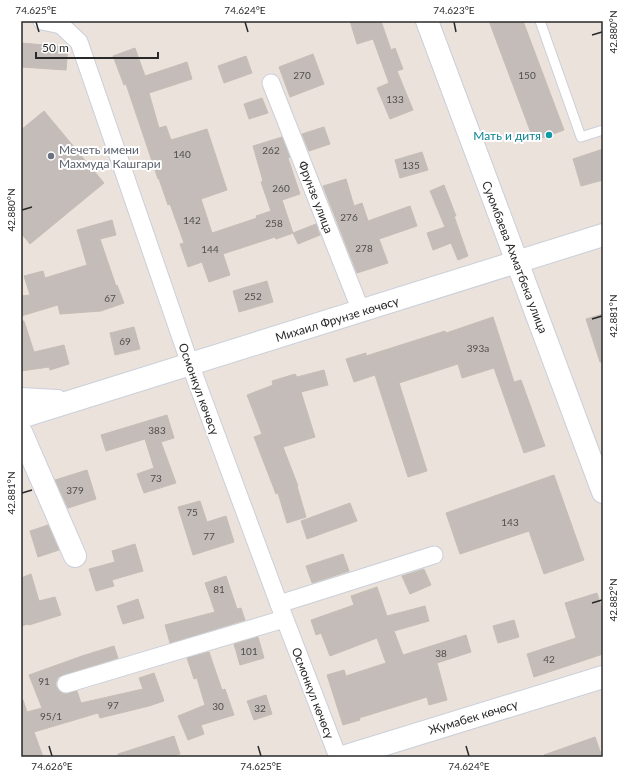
<svg xmlns="http://www.w3.org/2000/svg" width="624" height="778" viewBox="0 0 624 778" font-family="Lato,sans-serif">
  <style>
    .building { fill: #c3bcb8; stroke: #c6bdb5 }
    .lines { fill: none; stroke-linecap: round; stroke-linejoin: round }
    .lane-casing { stroke: #cacfda; stroke-width: 11 }
    .street-casing { stroke: #cacfda; stroke-width: 19 }
    .secondary-casing { stroke: #cacfda; stroke-width: 24 }
    .lane { stroke: #fff; stroke-width: 9 }
    .street { stroke: #fff; stroke-width: 17 }
    .secondary { stroke: #fff; stroke-width: 22 }
    .ticks { fill: none; stroke: #292929; stroke-width: 1.5 }
    .culture-dot { fill: #0f9aa8; stroke: #fff; stroke-width: 1.5 }
    .worship-dot { fill: #6b7280; stroke: #fff; stroke-width: 1.5 }
    .labels { text-anchor: middle; dominant-baseline: central; stroke-width: 4; stroke-linejoin: round; paint-order: stroke }
    .number-label { font-size: 10px; fill: #504e4d }
    .culture-label { font-size: 12px; fill: #0d838f; stroke: #fff; text-anchor: end }
    .worship-label { font-size: 12px; fill: #5b616d; stroke: #fff; text-anchor: start }
    .street-label { font-size: 12px; fill: #292929; stroke: #fff }
    .neatline { fill: none; stroke: #292929; stroke-width: 1.5 }
    .ticks-label { font-size: 10px; text-anchor: middle; fill: #292929 }
  </style>
  <rect width="100%" height="100%" fill="#ebe2dc"/>
  <!-- building -->
  <g class="building">
    <polygon points="350,21 381,21 391,50 395,48 403,69 397,71 413,110 390,119 377,88 389,83 373,39 357,44"/>
    <polygon points="489,21 523,21 564,130 534,141"/>
    <polygon points="21,43 68,47 66,70 21,67"/>
    <polygon points="135,48 145,76 187,62 192,79 149,93 159,128 166,126 171,140 207,129 227,190 201,199 212,233 257,218 256,216 271,211 261,182 263,181 253,146 282,137 290,157 288,158 300,194 282,200 293,233 276,239 275,237 223,254 230,275 209,282 202,262 188,267 180,244 184,243 170,204 168,205 159,179 158,179 126,84 124,85 113,56"/>
    <polygon points="313,54 324,84 290,97 279,67"/>
    <polygon points="246,56 252,73 224,83 218,66"/>
    <polygon points="262,98 268,113 249,119 244,104"/>
    <polygon points="44,111 104,183 30,244 21,233 21,130"/>
    <polygon points="324,127 330,144 309,151 302,134"/>
    <polygon points="603,149 603,180 581,186 573,159"/>
    <polygon points="422,152 428,170 400,178 395,160"/>
    <polygon points="346,179 354,206 362,203 368,221 410,206 417,226 379,239 388,263 357,273 323,186"/>
    <polygon points="444,185 456,216 454,216 468,256 458,260 451,243 433,250 427,233 445,227 430,191"/>
    <polygon points="112,220 116,235 100,239 116,286 117,285 124,303 101,311 60,314 58,305 21,316 21,296 30,295 24,276 43,271 45,278 87,265 77,230"/>
    <polygon points="316,224 320,235 298,244 293,233"/>
    <polygon points="267,281 273,302 239,312 233,291"/>
    <polygon points="603,314 603,362 600,362 586,319"/>
    <polygon points="493,317 514,382 521,380 545,446 524,453 494,368 462,378 458,364 399,383 427,471 408,477 375,375 354,382 346,359 366,353 366,356 445,331 446,333"/>
    <polygon points="21,321 24,321 34,352 64,345 69,364 50,370 49,367 21,371"/>
    <polygon points="134,327 140,349 115,355 110,333"/>
    <polygon points="324,370 328,385 301,392 315,437 283,447 298,486 297,486 306,517 287,523 278,493 276,494 254,437 262,434 247,395 273,385 272,381 295,374 297,377"/>
    <polygon points="167,415 174,438 161,442 176,483 144,493 137,474 154,468 145,439 106,451 101,435"/>
    <polygon points="87,470 96,499 68,508 55,480"/>
    <polygon points="554,475 584,560 544,574 529,531 460,554 446,513"/>
    <polygon points="200,501 207,522 226,516 234,542 193,555 178,507"/>
    <polygon points="350,503 357,521 307,539 301,521"/>
    <polygon points="48,525 59,550 38,557 30,531"/>
    <polygon points="135,544 143,571 112,580 114,586 96,591 89,569 115,562 112,551"/>
    <polygon points="343,554 349,571 312,583 306,566"/>
    <polygon points="424,569 431,585 410,594 402,576"/>
    <polygon points="31,574 39,601 55,597 61,615 29,625 28,624 21,626 21,578"/>
    <polygon points="226,576 237,609 241,608 245,620 170,643 165,625 215,612 205,583"/>
    <polygon points="377,587 387,616 425,606 429,621 394,631 403,655 466,635 471,652 437,663 447,700 429,705 427,697 359,718 360,720 343,725 327,675 344,670 346,676 386,663 377,638 330,656 321,633 316,635 311,620 354,605 351,596"/>
    <polygon points="597,593 603,612 603,654 534,677 527,654 576,638 565,603"/>
    <polygon points="138,599 144,618 123,624 117,606"/>
    <polygon points="514,620 519,637 498,643 493,626"/>
    <polygon points="258,637 264,658 240,665 234,644"/>
    <polygon points="114,646 118,658 63,675 58,677 56,682 56,686 59,691 64,694 77,691 81,703 143,689 139,678 154,673 164,701 149,706 100,718 98,713 34,732 43,757 21,757 21,700 23,700 27,712 42,708 29,675 82,656"/>
    <polygon points="209,652 222,690 225,689 234,715 201,725 204,734 188,740 178,716 205,705 197,678 194,679 187,658"/>
    <polygon points="266,695 272,714 254,720 247,701"/>
    <polygon points="174,736 180,754 172,757 118,757 118,754"/>
    <polygon points="595,737 602,757 544,757 544,755"/>
  </g>
  <g class="lines">
    <!-- lane casing -->
    <g class="lane-casing">
      <polyline id="lane" points="540,21 581,137 603,130"/>
    </g>
    <!-- street casing -->
    <g class="street-casing">
      <g id="street">
        <polyline points="42,21 61,25 62,21"/>
        <polyline points="61,25 79,42 190,364 279,604 338,757"/>
        <polyline points="271,83 361,311"/>
        <polyline points="279,604 434,555"/>
        <polyline points="66,684 284,619"/>
      </g>
    </g>
    <!-- secondary casing -->
    <g class="secondary-casing">
      <g id="secondary">
        <polyline points="427,21 603,492"/>
        <polyline points="21,399 57,401"/>
        <polyline points="21,417 603,235"/>
        <polyline points="21,432 75,556"/>
        <polyline points="343,757 603,677"/>
      </g>
    </g>
    <!-- lane -->
    <use href="#lane" class="lane"/>
    <!-- street -->
    <use href="#street" class="street"/>
    <!-- secondary -->
    <use href="#secondary" class="secondary"/>
  </g>
  <!-- ticks -->
  <path class="ticks" d="M36 22 39 32M245 22 248 32M454 22 456 32M592 35 602 32M22 210 32 207M592 319 602 316M22 493 32 490M592 603 602 600M49 746 52 756M258 746 261 756M466 746 469 756"/>
  <!-- markers -->
  <circle class="culture-dot" cx="549" cy="135" r="4"/>
  <circle class="worship-dot" cx="51" cy="156" r="4"/>
  <g class="labels">
    <!-- number labels -->
    <g class="number-label">
      <text x="302" y="75">270</text>
      <text x="527" y="75">150</text>
      <text x="395" y="99">133</text>
      <text x="271" y="150">262</text>
      <text x="182" y="154">140</text>
      <text x="411" y="165">135</text>
      <text x="281" y="188">260</text>
      <text x="349" y="217">276</text>
      <text x="192" y="220">142</text>
      <text x="274" y="223">258</text>
      <text x="364" y="248">278</text>
      <text x="210" y="249">144</text>
      <text x="253" y="296">252</text>
      <text x="110" y="298">67</text>
      <text x="125" y="341">69</text>
      <text x="478" y="348">393а</text>
      <text x="157" y="430">383</text>
      <text x="156" y="478">73</text>
      <text x="75" y="490">379</text>
      <text x="192" y="512">75</text>
      <text x="510" y="522">143</text>
      <text x="209" y="536">77</text>
      <text x="219" y="589">81</text>
      <text x="249" y="651">101</text>
      <text x="441" y="653">38</text>
      <text x="549" y="659">42</text>
      <text x="44" y="681">91</text>
      <text x="113" y="705">97</text>
      <text x="218" y="706">30</text>
      <text x="260" y="708">32</text>
      <text x="51" y="716">95/1</text>
    </g>
    <!-- culture labels -->
    <g class="culture-label">
      <text x="541" y="135">Мать и дитя</text>
    </g>
    <!-- worship labels -->
    <g class="worship-label">
      <text x="59" y="149">Мечеть имени<tspan x="59" dy="14">Махмуда Кашгари</tspan></text>
    </g>
    <!-- street labels -->
    <g class="street-label">
      <text transform="translate(316 197) rotate(69)">Фрунзе улица</text>
      <text transform="translate(515 257) rotate(69)">Суюмбаева Ахматбека улица</text>
      <text transform="translate(337 319) rotate(-17)">Михаил Фрунзе көчөсү</text>
      <text transform="translate(199 389) rotate(70)">Осмонкул көчөсү</text>
      <text transform="translate(313 693) rotate(69)">Осмонкул көчөсү</text>
      <text transform="translate(473 717) rotate(-17)">Жумабек көчөсү</text>
    </g>
  </g>
  <!-- border -->
  <rect width="624" height="778" fill="none" stroke="#ffffff" stroke-width="44"/>
  <!-- scale -->
  <path d="M36 52v6h122v-6" fill="none" stroke="#292929" stroke-width="2"/>
  <text x="42" y="52" font-size="12" fill="#292929" stroke="#ffffff" stroke-width="3" paint-order="stroke">50 m</text>
  <rect x="22" y="22" width="580" height="734" class="neatline"/>
  <g class="ticks-label">
    <text x="36" y="14">74.625°E</text>
    <text x="245" y="14">74.624°E</text>
    <text x="454" y="14">74.623°E</text>
    <text transform="translate(613 32) rotate(-90)" y="4">42.880°N</text>
    <text transform="translate(11 210) rotate(-90)" y="4">42.880°N</text>
    <text transform="translate(613 316) rotate(-90)" y="4">42.881°N</text>
    <text transform="translate(11 493) rotate(-90)" y="4">42.881°N</text>
    <text transform="translate(613 600) rotate(-90)" y="4">42.882°N</text>
    <text x="52" y="770">74.626°E</text>
    <text x="261" y="770">74.625°E</text>
    <text x="469" y="770">74.624°E</text>
  </g>
</svg>
